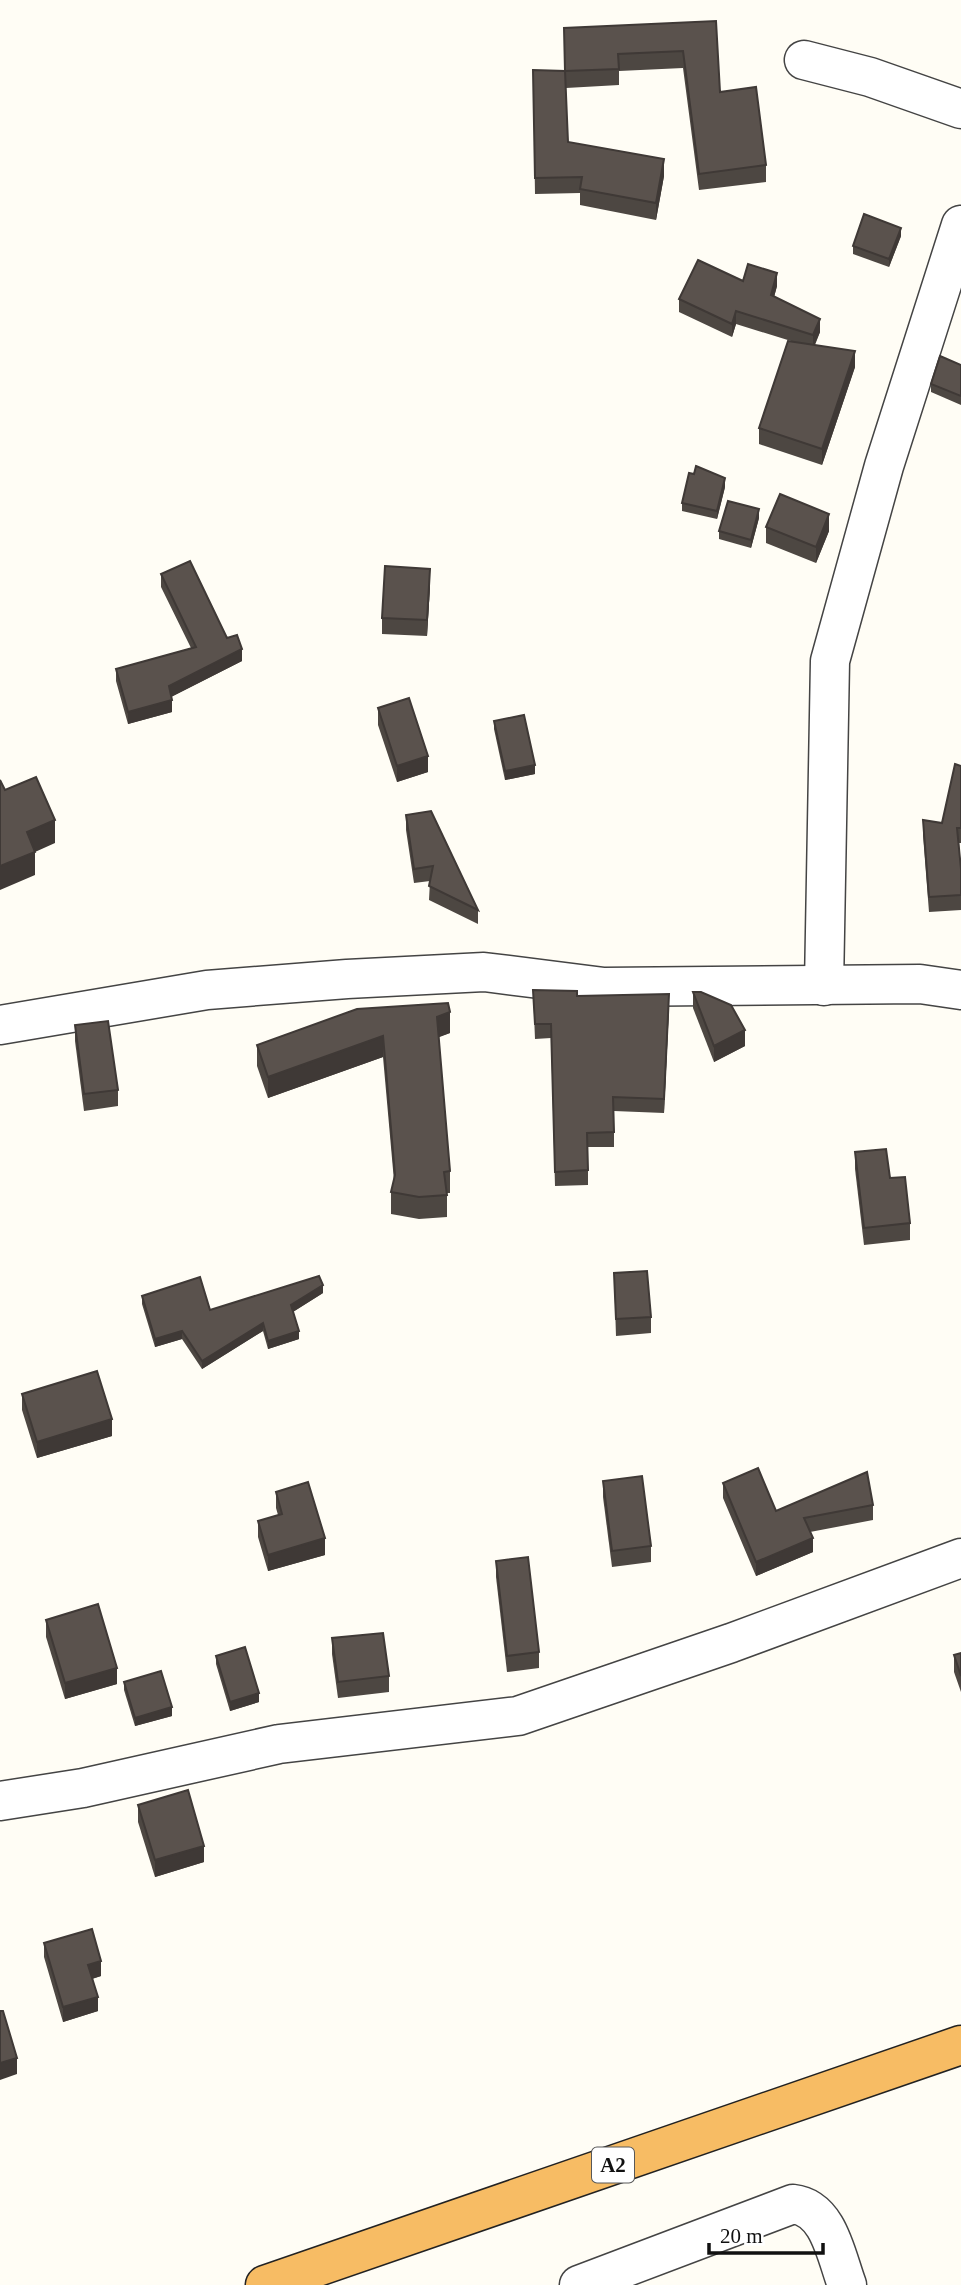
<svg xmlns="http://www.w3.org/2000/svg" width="961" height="2285" viewBox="0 0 961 2285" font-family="'Times New Roman',serif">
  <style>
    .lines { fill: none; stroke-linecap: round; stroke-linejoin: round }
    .minor-casing { stroke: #444; stroke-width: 41 }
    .trunk-casing { stroke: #222; stroke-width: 41 }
    .minor { stroke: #fff; stroke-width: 38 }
    .trunk { stroke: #f7bc64; stroke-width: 38 }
    .wall { fill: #4d4742 }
    .shaded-wall { fill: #3f3936 }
    .building { fill: #5a524d; stroke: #3f3936; stroke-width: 2 }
    .labels { text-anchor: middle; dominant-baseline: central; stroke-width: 7; stroke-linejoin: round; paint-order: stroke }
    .shield { fill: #fff; stroke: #585858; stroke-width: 2 }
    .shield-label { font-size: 21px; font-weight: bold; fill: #111 }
  </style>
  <rect width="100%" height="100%" fill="#fffdf5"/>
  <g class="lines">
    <!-- minor casing -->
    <g class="minor-casing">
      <g id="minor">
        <polyline points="804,60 870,77 961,109"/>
        <polyline points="824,986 830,661 884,466 961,225"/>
        <polyline points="0,1025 207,990 347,979 484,972 604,987 920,984 961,990"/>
        <polyline points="0,1801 83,1788 279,1744 518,1716 731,1643 961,1558"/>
        <path d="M579 2285 793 2204C829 2208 836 2256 847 2285"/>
      </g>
    </g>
    <!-- trunk casing -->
    <g class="trunk-casing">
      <polyline id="trunk" points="265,2285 961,2045"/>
    </g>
    <!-- minor -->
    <use href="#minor" class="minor"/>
    <!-- trunk -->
    <use href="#trunk" class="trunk"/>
  </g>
  <!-- wall -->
  <g class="wall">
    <polygon points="716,21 720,92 766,165 766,182 699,190 683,68 619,71 619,85 566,88 568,142 664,176 656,220 580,205 580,193 535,194 533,70 565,71 564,28"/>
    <polygon points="901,236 889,267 853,254 853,246"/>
    <polygon points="743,281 777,286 774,297 820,332 815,345 855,367 822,465 759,444 759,428 791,341 736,324 732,337 679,312 679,299"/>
    <polygon points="961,365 961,405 931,392 931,384"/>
    <polygon points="725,487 717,519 682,511 682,503"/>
    <polygon points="759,518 751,548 719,539 719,531"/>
    <polygon points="766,527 829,531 816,563 766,543"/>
    <polygon points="161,574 227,638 242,661 171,697 172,712 128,724 116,681 116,669 191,648 161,587"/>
    <polygon points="430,586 427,636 382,634 382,618"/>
    <polygon points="378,708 428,772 397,782 378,725"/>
    <polygon points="494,721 535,774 505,780 494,729"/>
    <polygon points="961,766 961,843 959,843 961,869 961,910 929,912 923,835 923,820 942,823"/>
    <polygon points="406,815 478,910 478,924 429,900 430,881 414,883 406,830"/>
    <polygon points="533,990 669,1008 664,1113 614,1111 614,1147 588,1147 588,1185 555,1186 551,1038 535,1039"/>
    <polygon points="693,992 745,1046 714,1062 693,1008"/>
    <polygon points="75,1025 118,1090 118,1106 84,1111 75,1041"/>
    <polygon points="450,1033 438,1037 450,1171 450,1193 447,1193 447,1217 419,1219 391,1214 391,1192 394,1181 383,1057 268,1098 257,1066 257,1045"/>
    <polygon points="855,1152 890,1178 910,1223 910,1240 864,1245 855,1169"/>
    <polygon points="614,1273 651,1317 651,1333 616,1336"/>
    <polygon points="323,1293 293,1312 299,1339 268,1349 263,1331 202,1369 182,1339 155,1347 142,1304 142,1296 210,1310"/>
    <polygon points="22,1394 112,1436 37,1458 22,1410"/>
    <polygon points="603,1481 651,1546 651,1562 612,1567 603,1497"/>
    <polygon points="723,1483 776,1511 873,1505 873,1520 810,1532 813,1552 756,1576 723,1498"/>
    <polygon points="276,1492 325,1555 268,1571 258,1537 258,1521 278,1515 276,1508"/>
    <polygon points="496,1561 539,1652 539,1668 507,1672 496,1577"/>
    <polygon points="46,1620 117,1684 65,1699 46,1637"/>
    <polygon points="332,1638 389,1676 389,1692 338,1698 332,1654"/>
    <polygon points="961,1653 961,1692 954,1672 954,1655"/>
    <polygon points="216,1656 259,1702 230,1711 216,1664"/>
    <polygon points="124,1682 172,1716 135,1726 124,1690"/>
    <polygon points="138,1805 204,1862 155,1877 138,1822"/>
    <polygon points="44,1943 101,1976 92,1979 98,2011 63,2022 44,1957"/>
  </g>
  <!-- shaded-wall -->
  <g class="shaded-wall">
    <polygon points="664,159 664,176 656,220 656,203"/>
    <polygon points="901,228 901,236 889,267 889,259"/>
    <polygon points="777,273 777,286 771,308 771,295"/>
    <polygon points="736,311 736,324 732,337 732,324"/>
    <polygon points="820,319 820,332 813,348 813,335"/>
    <polygon points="855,351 855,367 822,465 822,449"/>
    <polygon points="725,478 725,487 717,519 717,511"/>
    <polygon points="759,509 759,518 751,548 751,540"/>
    <polygon points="829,514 829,531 816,563 816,547"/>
    <polygon points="430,569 430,586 427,636 427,620"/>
    <polygon points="242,649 242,661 169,698 169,686"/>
    <polygon points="172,700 172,712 128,724 128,712"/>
    <polygon points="428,756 428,772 397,782 397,766"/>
    <polygon points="535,765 535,774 505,780 505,771"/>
    <polygon points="55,820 55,843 35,852 35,875 0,890 0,866 27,832"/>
    <polygon points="669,994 669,1008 664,1113 664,1099"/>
    <polygon points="450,1012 450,1033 437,1038 437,1017"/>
    <polygon points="745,1030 745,1046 714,1062 714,1046"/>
    <polygon points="383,1036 383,1057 268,1098 268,1077"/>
    <polygon points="323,1285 323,1293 291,1313 291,1305"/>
    <polygon points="263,1323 263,1331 202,1369 202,1361"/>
    <polygon points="182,1331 182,1339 155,1347 155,1339"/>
    <polygon points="299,1331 299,1339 268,1349 268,1341"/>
    <polygon points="112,1419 112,1436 37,1458 37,1442"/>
    <polygon points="325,1538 325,1555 268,1571 268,1555"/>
    <polygon points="813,1538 813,1552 756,1576 756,1562"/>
    <polygon points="117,1668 117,1684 65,1699 65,1683"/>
    <polygon points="259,1693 259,1702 230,1711 230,1702"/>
    <polygon points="172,1707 172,1716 135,1726 135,1718"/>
    <polygon points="204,1846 204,1862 155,1877 155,1860"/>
    <polygon points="101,1961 101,1976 88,1980 88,1965"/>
    <polygon points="98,1997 98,2011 63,2022 63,2007"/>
    <polygon points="17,2058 17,2074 0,2080 0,2063"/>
  </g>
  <!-- building -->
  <g class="building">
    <polygon points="716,21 720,92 756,87 766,165 699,174 683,51 618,54 619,69 565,71 564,28"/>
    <polygon points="533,70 565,71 568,142 664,159 656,203 580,189 582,177 535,178"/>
    <polygon points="864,214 901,228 889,259 853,246"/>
    <polygon points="698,260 743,281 748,264 777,273 771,295 820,319 813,335 736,311 732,324 679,299"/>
    <polygon points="788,341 855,351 822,449 759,428"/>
    <polygon points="940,356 961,365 961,396 931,384"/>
    <polygon points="696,466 725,478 717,511 682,503 689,473 694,474"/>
    <polygon points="780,494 829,514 816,547 766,527"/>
    <polygon points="728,501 759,509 751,540 719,531"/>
    <polygon points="190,561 227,638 237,635 242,649 169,686 172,700 128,712 116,669 196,647 161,574"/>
    <polygon points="385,566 430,569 427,620 382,618"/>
    <polygon points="409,698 428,756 397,766 378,708"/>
    <polygon points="524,715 535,765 505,771 494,721"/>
    <polygon points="955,764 961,766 961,828 957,828 961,869 961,895 929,897 923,820 942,823"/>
    <polygon points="36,777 55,820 27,832 35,852 0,866 0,780 5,790"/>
    <polygon points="431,811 478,910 429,886 433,866 414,869 406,815"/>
    <polygon points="533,990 577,991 577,996 669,994 664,1099 613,1097 614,1132 587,1133 588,1170 555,1172 551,1024 535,1024"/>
    <polygon points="693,992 701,992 731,1005 745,1030 714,1046"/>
    <polygon points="448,1003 450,1012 437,1017 450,1171 444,1172 447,1195 419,1197 391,1192 395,1175 383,1036 268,1077 257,1045 357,1009"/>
    <polygon points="108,1021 118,1090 84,1094 75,1025"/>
    <polygon points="886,1149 890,1178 905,1177 910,1223 864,1228 855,1152"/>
    <polygon points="647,1271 651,1317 616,1319 614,1273"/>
    <polygon points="319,1276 323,1285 291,1305 299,1331 268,1341 263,1323 202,1361 182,1331 155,1339 142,1296 200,1277 210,1310"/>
    <polygon points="97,1371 112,1419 37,1442 22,1394"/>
    <polygon points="758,1468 776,1511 867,1472 873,1505 804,1518 813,1538 756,1562 723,1483"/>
    <polygon points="642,1476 651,1546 612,1551 603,1481"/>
    <polygon points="308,1482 325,1538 268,1555 258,1521 282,1514 276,1492"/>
    <polygon points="528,1557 539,1652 507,1656 496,1561"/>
    <polygon points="98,1604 117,1668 65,1683 46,1620"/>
    <polygon points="383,1633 389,1676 338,1682 332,1638"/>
    <polygon points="245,1647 259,1693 230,1702 216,1656"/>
    <polygon points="961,1653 961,1676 954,1655"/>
    <polygon points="161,1671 172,1707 135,1718 124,1682"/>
    <polygon points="188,1790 204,1846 155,1860 138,1805"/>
    <polygon points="92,1929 101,1961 88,1965 98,1997 63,2007 44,1943"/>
    <polygon points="0,2011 3,2011 17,2058 0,2063"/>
  </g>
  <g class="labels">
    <!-- shield labels -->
    <rect class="shield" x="592" y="2147.5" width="42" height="35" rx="5"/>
    <g class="shield-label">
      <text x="613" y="2165">A2</text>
    </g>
  </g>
  <!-- scale -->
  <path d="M709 2243v10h114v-10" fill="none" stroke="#111111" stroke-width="3.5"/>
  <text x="720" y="2243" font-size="21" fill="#111111" stroke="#ffffff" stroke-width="5" paint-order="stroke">20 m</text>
</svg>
